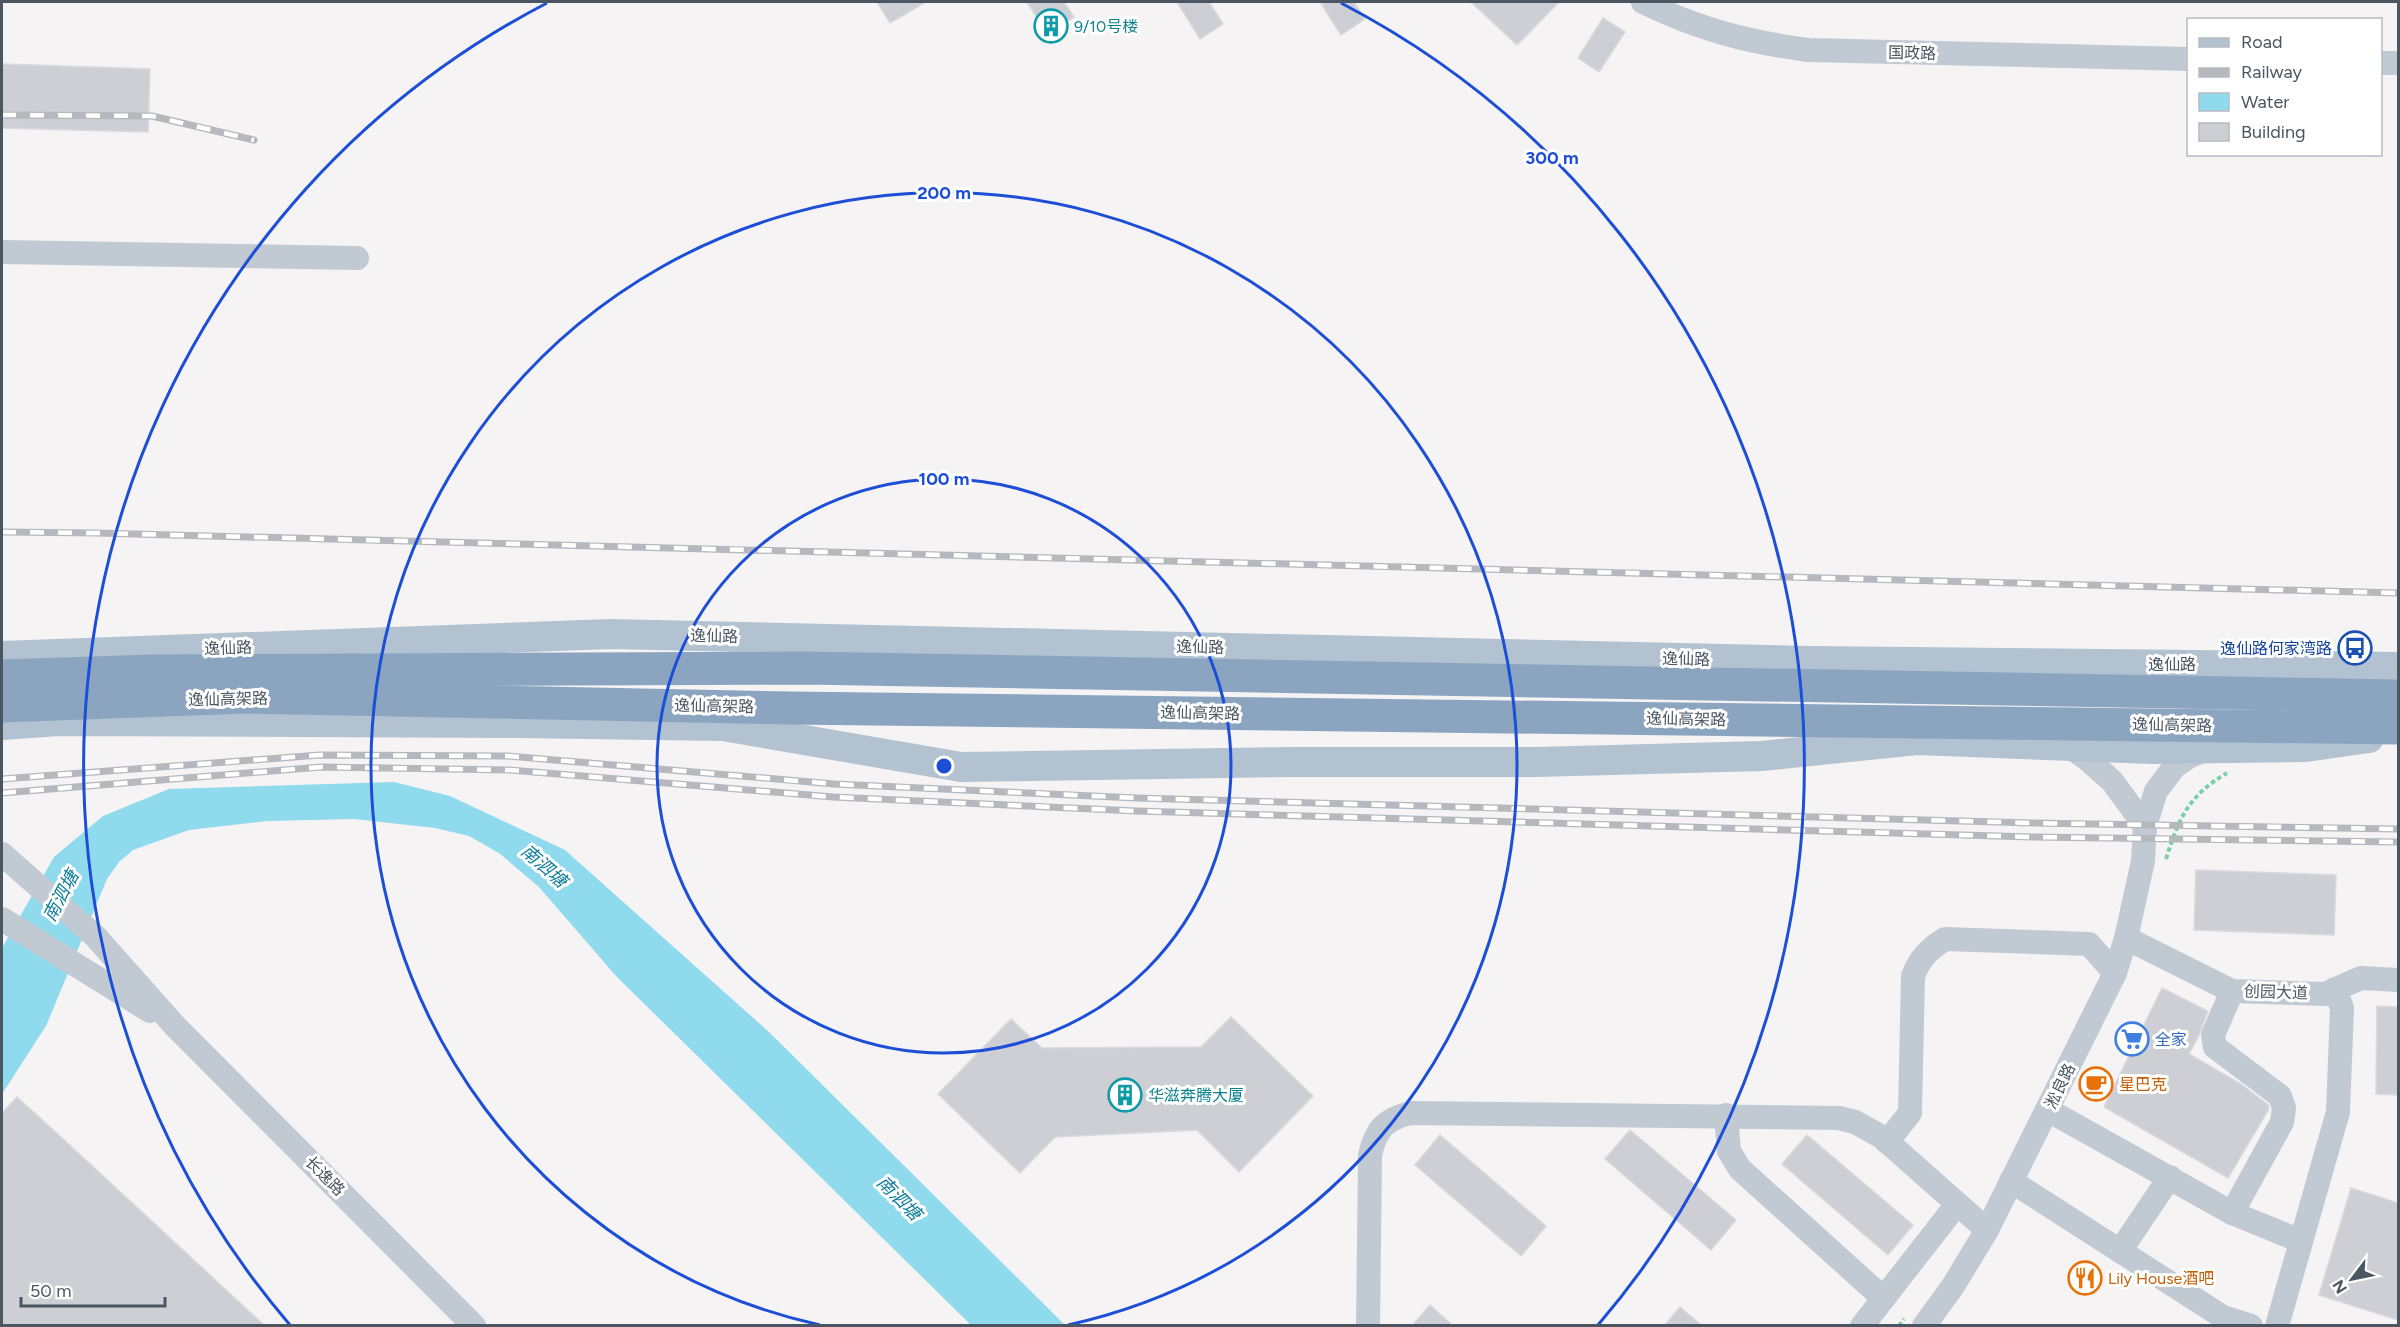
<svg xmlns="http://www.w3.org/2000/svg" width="2400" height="1327" viewBox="0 0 2400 1327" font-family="Figtree,'Noto Sans SC',sans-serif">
  <rect width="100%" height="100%" fill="#f5f3f3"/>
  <polygon fill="#90daee" points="394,782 450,796 565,850 769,1032 1065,1325 971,1325 616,976 539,887 499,853 469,836 435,828 354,819 267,821 189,830 133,850 119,862 107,879 46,1026 2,1094 2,948 54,857 103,816 169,789"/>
  <g fill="#cdcfd5" stroke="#d7d9de" stroke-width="1.5">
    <polygon points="877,2 926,2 890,23"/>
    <polygon points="1027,2 1064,2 1074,17 1047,34"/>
    <polygon points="1177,2 1209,2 1223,24 1200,39"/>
    <polygon points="1320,2 1354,2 1365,19 1341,35"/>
    <polygon points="1471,2 1559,2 1517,45"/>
    <polygon points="1603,18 1625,32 1599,72 1578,58"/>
    <polygon points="2,64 150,69 148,132 2,128"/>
    <polygon points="2196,870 2336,875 2334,935 2194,930"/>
    <polygon points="2162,988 2208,1011 2199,1035 2189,1054 2241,1084 2268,1105 2269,1109 2228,1178 2104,1107"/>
    <polygon points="2377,1006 2398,1007 2398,1095 2376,1094"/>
    <polygon points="1231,1017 1313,1096 1239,1172 1197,1130 1055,1137 1020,1173 938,1094 1011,1019 1042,1048 1201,1047"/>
    <polygon points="17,1097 61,1137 265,1326 2,1326 2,1113"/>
    <polygon points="1630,1130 1736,1220 1711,1250 1605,1159"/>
    <polygon points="1440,1135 1546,1226 1521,1256 1415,1165"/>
    <polygon points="1807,1135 1913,1225 1888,1255 1782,1164"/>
    <polygon points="2351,1188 2398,1203 2398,1320 2319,1295"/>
    <polygon points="1430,1305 1453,1326 1412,1326"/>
    <polygon points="1680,1307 1702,1326 1664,1326"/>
  </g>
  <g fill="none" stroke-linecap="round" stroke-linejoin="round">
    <g stroke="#7ad0a6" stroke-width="4" stroke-dasharray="4.5 3" stroke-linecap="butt">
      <path d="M2166,859C2179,818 2188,796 2227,773"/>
      <polyline points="1899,1326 1904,1319"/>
    </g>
    <g stroke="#c1cad2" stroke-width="24">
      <path d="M1643,2C1698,29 1747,42 1808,50L2188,59"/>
      <polyline points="2380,63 2398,63"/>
      <polyline points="2,252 357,258"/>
      <polyline points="2067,745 2086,758 2112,781 2145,826"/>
      <polyline points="2,854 95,936 175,1026 474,1326"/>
      <polyline points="2,919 150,1011"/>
      <polyline points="2126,938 2232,991 2325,994 2361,978 2398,980"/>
      <polyline points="2048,1110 2232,1213 2301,1241"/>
      <polyline points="1726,1115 1729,1151 1740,1169 1883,1298"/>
      <path d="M1887,1142L1910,1113L1913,976C1920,958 1929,949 1945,939L2089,944L2115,973"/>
      <polyline points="2011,1181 2223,1317 2251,1326"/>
      <polyline points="2232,1213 2282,1122 2284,1108 2280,1096 2215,1047 2213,1035 2232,991"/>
      <polyline points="2120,1251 2170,1177"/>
      <path d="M1368,1326L1370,1155C1376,1129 1384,1120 1410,1113L1839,1118L1855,1122L1882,1137L1987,1230"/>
      <polyline points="1862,1326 1957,1204"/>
      <polyline points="1924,1326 1953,1286 1987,1230 2115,973 2126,938 2143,861 2145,826 2156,791 2175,766 2190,756 2208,749"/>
      <polyline points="2277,1326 2338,1112 2342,1008 2335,989"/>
    </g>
    <g stroke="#b3c2d1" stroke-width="30">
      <polyline points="2,656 611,634 1810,661 2398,667"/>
      <polyline points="2,725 58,721 519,723 723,726 961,767 1293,762 1536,762 1762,756 1917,740 2153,749 2306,747 2369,738"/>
    </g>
    <g stroke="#8ba5c1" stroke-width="33">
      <polyline points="2,676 152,671 805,668 2398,696"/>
      <polyline points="2,706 246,697 791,708 2398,728"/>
    </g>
    <defs>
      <g id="rail">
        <polyline points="2,115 152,116 254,140"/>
        <polyline points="2,532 97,533 2398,593"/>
        <polyline points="2,779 320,755 508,756 834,784 1137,798 2033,823 2398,829"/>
        <polyline points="2,793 321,767 510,770 833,797 1136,811 2032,837 2398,842"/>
      </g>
    </defs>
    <use href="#rail" stroke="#b5b8bd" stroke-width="7"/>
    <use href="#rail" stroke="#fff" stroke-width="4.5" stroke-dasharray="14" stroke-linecap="butt"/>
  </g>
  <g fill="none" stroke="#1d4ed8" stroke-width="3">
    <circle cx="944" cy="766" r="287"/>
    <path d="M820 1325A573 573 0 1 1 1068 1325"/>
    <path d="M290 1325A860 860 0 0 1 547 3M1341 3A860 860 0 0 1 1598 1325"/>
  </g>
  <defs>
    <symbol id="building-ring" viewBox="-11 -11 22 22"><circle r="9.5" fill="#fff" stroke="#0f9aa8" stroke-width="1.5"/><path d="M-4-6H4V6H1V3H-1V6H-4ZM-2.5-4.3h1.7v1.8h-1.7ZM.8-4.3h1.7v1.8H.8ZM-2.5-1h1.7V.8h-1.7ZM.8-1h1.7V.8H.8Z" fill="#0f9aa8"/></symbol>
    <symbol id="bus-ring" viewBox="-11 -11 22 22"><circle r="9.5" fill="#fff" stroke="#1a4fb4" stroke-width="1.5"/><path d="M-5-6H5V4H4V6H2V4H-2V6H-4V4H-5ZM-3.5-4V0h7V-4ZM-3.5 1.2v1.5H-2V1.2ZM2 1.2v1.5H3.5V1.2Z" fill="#1a4fb4"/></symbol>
    <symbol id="supermarket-ring" viewBox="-11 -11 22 22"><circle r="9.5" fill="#fff" stroke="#3f7fe0" stroke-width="1.5"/><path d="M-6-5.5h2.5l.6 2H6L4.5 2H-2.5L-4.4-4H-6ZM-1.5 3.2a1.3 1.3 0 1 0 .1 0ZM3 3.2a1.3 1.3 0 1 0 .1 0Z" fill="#3f7fe0"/></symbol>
    <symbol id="cafe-ring" viewBox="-11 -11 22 22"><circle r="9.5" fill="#fff" stroke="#e8710a" stroke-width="1.5"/><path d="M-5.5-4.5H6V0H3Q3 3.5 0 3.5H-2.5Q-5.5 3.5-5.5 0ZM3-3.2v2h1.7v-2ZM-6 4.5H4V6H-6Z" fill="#e8710a"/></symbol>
    <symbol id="restaurant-ring" viewBox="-11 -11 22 22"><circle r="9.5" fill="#fff" stroke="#e8710a" stroke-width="1.5"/><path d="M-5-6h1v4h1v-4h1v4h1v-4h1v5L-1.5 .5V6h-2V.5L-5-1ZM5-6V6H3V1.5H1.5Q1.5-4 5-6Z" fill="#e8710a"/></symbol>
  </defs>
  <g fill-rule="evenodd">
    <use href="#building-ring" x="1032" y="7" width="38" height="38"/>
    <use href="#bus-ring" x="2336" y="629" width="38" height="38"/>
    <use href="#supermarket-ring" x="2113" y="1020" width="38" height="38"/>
    <use href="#cafe-ring" x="2077" y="1065" width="38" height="38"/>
    <use href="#building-ring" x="1106" y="1076" width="38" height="38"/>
    <use href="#restaurant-ring" x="2066" y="1259" width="38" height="38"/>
  </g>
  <g text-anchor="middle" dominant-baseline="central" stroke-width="6" stroke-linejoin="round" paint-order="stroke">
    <g font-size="16" fill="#0d838f" stroke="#fff" text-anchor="start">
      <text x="1074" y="26">9/10号楼</text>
      <text x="1148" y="1095">华滋奔腾大厦</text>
    </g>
    <g font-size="16" fill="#4a5661" stroke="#fff">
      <text transform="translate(1912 53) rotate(1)">国政路</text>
      <text transform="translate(714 636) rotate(1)">逸仙路</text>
      <text transform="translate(1200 647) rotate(1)">逸仙路</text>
      <text transform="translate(228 648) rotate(-2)">逸仙路</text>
      <text transform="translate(1686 659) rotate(1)">逸仙路</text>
      <text x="2172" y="664">逸仙路</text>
      <text transform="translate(228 699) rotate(-1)">逸仙高架路</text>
      <text transform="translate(714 706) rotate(1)">逸仙高架路</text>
      <text transform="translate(1200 713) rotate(1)">逸仙高架路</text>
      <text transform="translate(1686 719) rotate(1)">逸仙高架路</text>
      <text transform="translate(2172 725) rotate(1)">逸仙高架路</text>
      <text transform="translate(2276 992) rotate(2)">创园大道</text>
      <text transform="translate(2060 1086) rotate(-64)">淞良路</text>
      <text transform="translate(325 1176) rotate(45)">长逸路</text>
    </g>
    <g font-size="16" fill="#164399" stroke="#fff" text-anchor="end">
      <text x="2332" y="648">逸仙路何家湾路</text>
    </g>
    <g font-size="16" fill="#366cbe" stroke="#fff" text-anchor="start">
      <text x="2155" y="1039">全家</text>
    </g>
    <g font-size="16" fill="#c56008" stroke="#fff" text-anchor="start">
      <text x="2119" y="1084">星巴克</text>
      <text x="2108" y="1278">Lily House酒吧</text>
    </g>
    <g font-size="18" font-style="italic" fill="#0c7c9b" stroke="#fff">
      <text transform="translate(544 866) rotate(41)">南泗塘</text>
      <text transform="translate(61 896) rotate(-62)">南泗塘</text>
      <text transform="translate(899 1198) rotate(45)">南泗塘</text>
    </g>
  </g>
  <circle cx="944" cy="766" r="9" fill="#1d4ed8" stroke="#fff" stroke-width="3"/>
  <g font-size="18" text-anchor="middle" font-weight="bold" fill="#1d4ed8" stroke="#fff" stroke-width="6" stroke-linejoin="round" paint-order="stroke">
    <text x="1552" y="164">300 m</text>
    <text x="944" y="199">200 m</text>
    <text x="944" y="485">100 m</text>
  </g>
  <rect width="2400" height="1327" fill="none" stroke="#4a5661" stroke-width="6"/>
  <rect x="2187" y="18" width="195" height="138" fill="#ffffff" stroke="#b7bbc0" stroke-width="1.5"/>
  <rect x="2199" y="38" width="30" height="9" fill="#b3c2d1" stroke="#b7bbc0" stroke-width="1.5"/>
  <text x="2241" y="48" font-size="18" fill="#4a5661">Road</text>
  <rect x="2199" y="68" width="30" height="9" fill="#b5b8bd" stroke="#b7bbc0" stroke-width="1.5"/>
  <text x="2241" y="78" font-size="18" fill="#4a5661">Railway</text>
  <rect x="2199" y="93" width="30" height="18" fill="#90daee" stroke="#b7bbc0" stroke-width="1.5"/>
  <text x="2241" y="108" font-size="18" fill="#4a5661">Water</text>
  <rect x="2199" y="123" width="30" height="18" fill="#cdcfd5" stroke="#b7bbc0" stroke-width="1.5"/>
  <text x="2241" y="138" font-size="18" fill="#4a5661">Building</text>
  <g transform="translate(2352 1279) rotate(238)" stroke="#ffffff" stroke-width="4.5" paint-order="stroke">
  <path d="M0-4.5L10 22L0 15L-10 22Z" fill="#4a5661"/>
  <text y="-9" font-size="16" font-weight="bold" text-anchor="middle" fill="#4a5661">N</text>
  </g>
  <path d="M21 1297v9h144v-9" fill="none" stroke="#4a5661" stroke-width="3"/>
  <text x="30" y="1297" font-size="18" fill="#4a5661" stroke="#ffffff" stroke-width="4.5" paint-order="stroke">50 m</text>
</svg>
